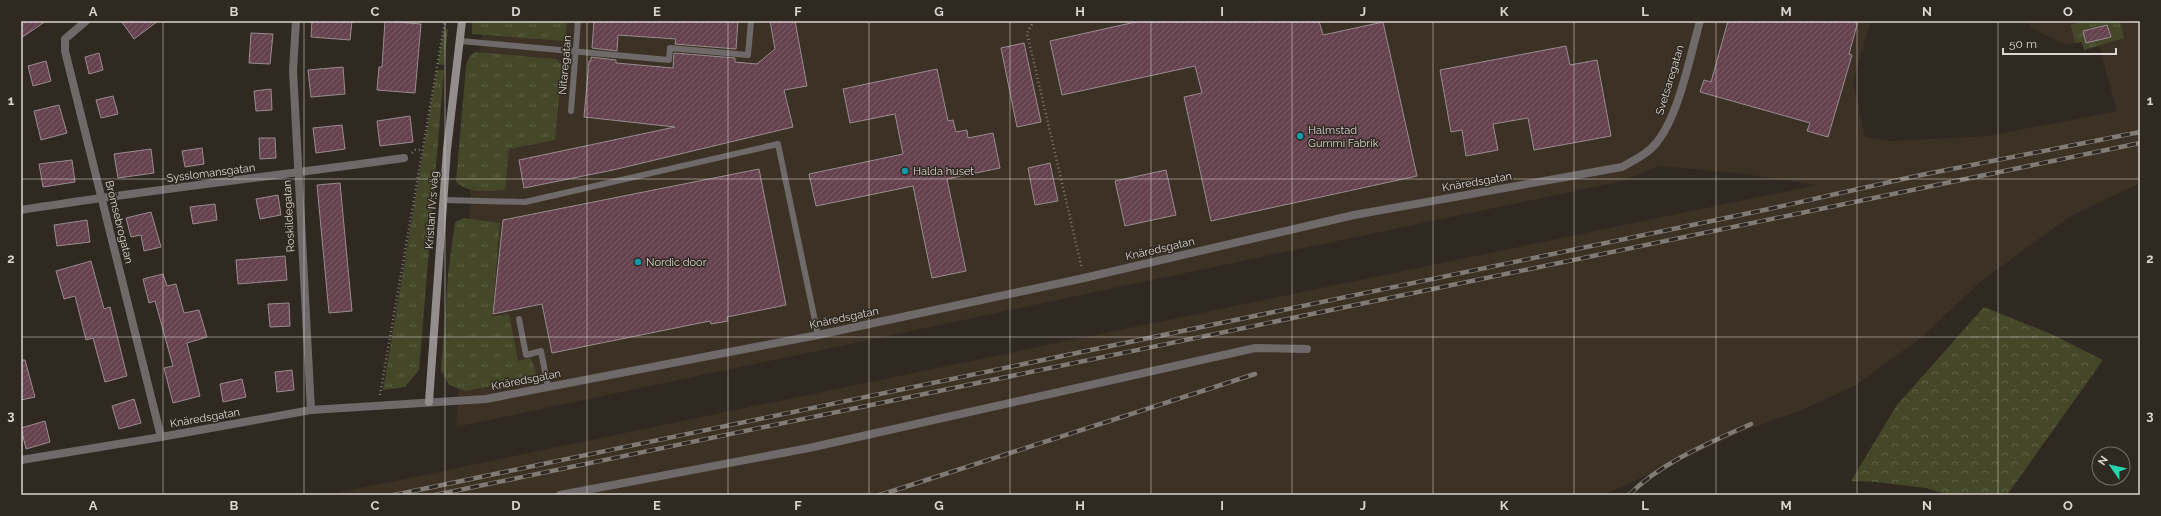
<svg xmlns="http://www.w3.org/2000/svg" width="2161" height="516" viewBox="0 0 2161 516" font-family="Raleway,sans-serif">
  <defs>
    <pattern id="grass-tufts" width="24" height="20" patternUnits="userSpaceOnUse"><rect width="24" height="20" fill="#444828"/><path d="M3 7l-1-3M5 7V3M7 7l1-3M15 17l-1-3M17 17v-4M19 17l1-3" fill="none" stroke="#5e6246"/></pattern>
    <pattern id="forest-crowns" width="20" height="18" patternUnits="userSpaceOnUse"><rect width="20" height="18" fill="#444828"/><path d="M2 6a3 3 0 1 1 6 0M12 15a3 3 0 1 1 6 0" fill="none" stroke="#5e6246"/></pattern>
    <pattern id="building-hatch" width="6" height="6" patternUnits="userSpaceOnUse"><rect width="6" height="6" fill="#65424e"/><path d="M-1 1l2-2M0 6l6-6M5 7l2-2" fill="none" stroke="#7a5c66"/></pattern>
  </defs>
  <rect width="100%" height="100%" fill="#302922"/>
  <polygon fill="#3c3125" points="483,21 1871,21 1853,81 1865,137 1891,141 1988,136 2117,111 2099,46 2084,50 2082,42 2066,45 2031,28 2029,21 2140,21 2140,183 2069,217 1980,282 1922,337 1856,385 1802,410 1751,428 1603,495 327,495 1816,185 1745,174 1660,166 1622,181 456,427 478,72"/>
  <g fill="url(#grass-tufts)">
    <polygon points="472,21 567,21 565,41 472,34"/>
    <polygon points="2086,21 2120,21 2124,38 2084,50 2082,42 2075,43 2071,25"/>
    <polygon points="448,28 444,65 438,64 443,34"/>
    <path d="M475,52L556,59L562,65L555,140L509,149L505,190C487,191 470,194 456,182L466,66L469,57Z"/>
    <polygon points="437,70 444,70 419,370 405,387 383,390"/>
    <polygon points="464,218 500,223 492,317 509,314 518,361 531,358 537,377 465,391 449,385 441,370 448,275 455,222"/>
  </g>
  <polygon fill="url(#forest-crowns)" points="1984,307 2051,334 2103,360 2007,495 1948,495 1926,488 1877,482 1851,481 1897,405"/>
  <g fill="url(#building-hatch)" stroke="#988c8f">
    <polygon points="21,21 46,21 21,38"/>
    <polygon points="121,21 158,21 134,39"/>
    <polygon points="312,21 352,21 350,40 311,37"/>
    <polygon points="385,21 421,24 415,93 377,90 379,67 382,67"/>
    <polygon points="594,21 738,21 736,49 675,44 676,39 618,35 617,51 592,48"/>
    <polygon points="770,21 795,21 807,86 784,90 793,127 613,170 524,188 519,160 675,127 584,117 589,61 591,61 591,57 616,60 616,63 673,68 674,53 735,58 735,62 757,64 775,49"/>
    <polygon points="1140,21 1319,21 1323,35 1383,22 1417,176 1211,221 1184,97 1202,93 1195,66 1062,95 1050,41"/>
    <polygon points="1728,21 1858,21 1849,54 1852,55 1828,137 1807,131 1810,123 1700,92 1704,80 1711,82"/>
    <polygon points="2107,25 2111,37 2086,43 2083,31"/>
    <polygon points="251,33 273,34 270,64 249,63"/>
    <polygon points="1024,43 1041,122 1017,127 1001,48"/>
    <polygon points="1566,46 1570,65 1597,60 1611,136 1534,150 1528,118 1493,124 1498,150 1466,156 1462,130 1451,132 1440,70"/>
    <polygon points="99,53 103,70 89,74 85,57"/>
    <polygon points="46,61 51,81 33,86 28,66"/>
    <polygon points="343,67 345,94 311,97 308,70"/>
    <polygon points="937,69 948,121 953,120 956,132 967,130 968,138 993,133 1000,168 947,179 966,271 932,278 913,186 816,206 809,174 903,154 895,114 850,123 843,89"/>
    <polygon points="271,89 272,110 256,111 254,91"/>
    <polygon points="113,96 118,114 101,118 96,100"/>
    <polygon points="59,105 67,133 41,140 34,111"/>
    <polygon points="410,116 413,142 380,146 377,121"/>
    <polygon points="342,125 345,149 316,153 313,128"/>
    <polygon points="259,138 275,138 276,158 260,159"/>
    <polygon points="202,148 204,164 185,167 182,151"/>
    <polygon points="151,149 154,173 118,178 114,154"/>
    <polygon points="72,160 75,182 43,187 39,164"/>
    <polygon points="1050,163 1058,201 1035,205 1028,168"/>
    <polygon points="759,169 786,305 727,317 728,321 711,324 710,321 552,353 542,304 493,314 503,220"/>
    <polygon points="1166,170 1176,215 1125,226 1115,181"/>
    <polygon points="340,183 352,311 329,313 317,185"/>
    <polygon points="278,195 281,215 260,219 256,199"/>
    <polygon points="215,204 217,220 193,224 190,207"/>
    <polygon points="151,212 161,247 144,251 141,235 131,237 126,218"/>
    <polygon points="87,220 90,242 57,246 54,225"/>
    <polygon points="285,256 287,280 238,284 236,260"/>
    <polygon points="91,261 104,309 110,307 127,376 105,382 93,338 86,340 75,296 64,299 56,271"/>
    <polygon points="163,274 167,286 176,284 184,313 199,310 207,337 187,343 200,396 173,403 164,368 173,366 155,301 149,303 143,279"/>
    <polygon points="289,303 290,326 270,327 268,304"/>
    <polygon points="21,360 25,360 35,397 21,400"/>
    <polygon points="292,370 294,390 277,392 275,372"/>
    <polygon points="242,379 246,397 223,402 220,384"/>
    <polygon points="134,399 141,423 119,429 112,406"/>
    <polygon points="45,421 50,442 26,449 21,428"/>
  </g>
  <g fill="none" stroke-linecap="round" stroke-linejoin="round">
    <g stroke="#7f7973" stroke-width="2.5" stroke-dasharray="1 3" stroke-linecap="butt">
      <polyline points="1034,21 1027,33 1082,269"/>
      <polyline points="412,153 415,150 422,150"/>
      <polyline points="380,395 445,21"/>
    </g>
    <g stroke="#6f696a" stroke-width="6">
      <polyline points="461,41 669,60 670,48 748,55 751,21"/>
      <polyline points="571,111 578,21"/>
      <polyline points="443,200 525,202 778,144 818,335"/>
      <polyline points="519,319 526,355 541,351 548,387"/>
    </g>
    <g stroke="#6f696a" stroke-width="8">
      <polyline points="86,21 65,39 65,51 161,437"/>
      <polyline points="296,21 293,70 311,410"/>
      <path d="M21,210C148,190 276,176 404,158"/>
      <path d="M21,460L161,437L311,410L486,399L818,335L1084,278L1354,215L1622,167C1634,160 1648,154 1657,142C1679,115 1690,56 1700,21"/>
      <polyline points="560,495 809,448 1255,348 1307,349"/>
    </g>
    <polyline stroke="#958c8e" stroke-width="8" points="429,402 447,149 462,21"/>
    <defs>
      <g id="rail">
        <polyline points="394,495 1769,209 1921,175 2140,132"/>
        <polyline points="435,495 2140,143"/>
        <polyline points="880,495 1255,374"/>
        <path d="M1629,495C1660,463 1711,442 1751,424"/>
      </g>
    </defs>
    <use href="#rail" stroke="#817b75" stroke-width="4.5"/>
    <use href="#rail" stroke="#302922" stroke-width="3" stroke-dasharray="9" stroke-linecap="butt"/>
  </g>
  <path fill="none" stroke="#dad5d1" stroke-width="1" stroke-opacity="0.55" d="M163,21V495M304,21V495M445,21V495M587,21V495M728,21V495M869,21V495M1010,21V495M1151,21V495M1292,21V495M1433,21V495M1574,21V495M1716,21V495M1857,21V495M1998,21V495M21,179H2140M21,337H2140"/>
  <g fill="#0f9aa8" stroke="#302922" stroke-width="1.5">
    <circle cx="1300" cy="136" r="4"/>
    <circle cx="905" cy="171" r="4"/>
    <circle cx="638" cy="262" r="4"/>
  </g>
  <g text-anchor="middle" dominant-baseline="central" stroke-width="3" stroke-linejoin="round" paint-order="stroke">
    <g font-size="11" fill="#dad5d1" stroke="#302922">
      <text transform="translate(565 65) rotate(-85)">Nitaregatan</text>
      <text transform="translate(1670 80) rotate(-73)">Svetsaregatan</text>
      <text transform="translate(211 173) rotate(-7)">Sysslomansgatan</text>
      <text transform="translate(1477 182) rotate(-10)">Knäredsgatan</text>
      <text transform="translate(432 210) rotate(-86)">Kristian IV:s väg</text>
      <text transform="translate(289 216) rotate(-93)">Roskildegatan</text>
      <text transform="translate(119 222) rotate(76)">Brömsebrogatan</text>
      <text transform="translate(1160 249) rotate(-13)">Knäredsgatan</text>
      <text transform="translate(844 318) rotate(-12)">Knäredsgatan</text>
      <text transform="translate(526 380) rotate(-11)">Knäredsgatan</text>
      <text transform="translate(205 418) rotate(-10)">Knäredsgatan</text>
    </g>
    <g font-size="11" fill="#dad5d1" stroke="#302922" text-anchor="start">
      <text x="1308" y="130">Halmstad<tspan x="1308" dy="13">Gummi Fabrik</tspan></text>
      <text x="913" y="171">Halda huset</text>
      <text x="646" y="262">Nordic door</text>
    </g>
  </g>
  <rect width="2161" height="516" fill="none" stroke="#302922" stroke-width="44"/>
  <g transform="translate(2111 466) rotate(304)"><circle r="19" fill="#302922" stroke="#746e68"/>
  <path d="M0-3L7 15L0 10L-7 15Z" fill="#24d5ae"/>
  <text y="-6" font-size="11" font-weight="bold" text-anchor="middle" fill="#dad5d1">N</text>
  </g>
  <path d="M2003 48v6h113v-6" fill="none" stroke="#dad5d1" stroke-width="2"/>
  <text x="2009" y="48" font-size="12" fill="#dad5d1" stroke="#302922" stroke-width="3" paint-order="stroke">50 m</text>
  <rect x="22" y="22" width="2117" height="472" fill="none" stroke="#dad5d1" stroke-width="1.5"/>
  <g font-size="13" text-anchor="middle" font-weight="bold" fill="#dad5d1">
    <text x="93" y="16">A</text>
    <text x="234" y="16">B</text>
    <text x="375" y="16">C</text>
    <text x="516" y="16">D</text>
    <text x="657" y="16">E</text>
    <text x="798" y="16">F</text>
    <text x="939" y="16">G</text>
    <text x="1080" y="16">H</text>
    <text x="1222" y="16">I</text>
    <text x="1363" y="16">J</text>
    <text x="1504" y="16">K</text>
    <text x="1645" y="16">L</text>
    <text x="1786" y="16">M</text>
    <text x="1927" y="16">N</text>
    <text x="2068" y="16">O</text>
    <text x="11" y="105">1</text>
    <text x="2150" y="105">1</text>
    <text x="11" y="263">2</text>
    <text x="2150" y="263">2</text>
    <text x="11" y="420">3</text>
    <text x="2150" y="420">3</text>
    <text x="93" y="510">A</text>
    <text x="234" y="510">B</text>
    <text x="375" y="510">C</text>
    <text x="516" y="510">D</text>
    <text x="657" y="510">E</text>
    <text x="798" y="510">F</text>
    <text x="939" y="510">G</text>
    <text x="1080" y="510">H</text>
    <text x="1222" y="510">I</text>
    <text x="1363" y="510">J</text>
    <text x="1504" y="510">K</text>
    <text x="1645" y="510">L</text>
    <text x="1786" y="510">M</text>
    <text x="1927" y="510">N</text>
    <text x="2068" y="510">O</text>
  </g>
</svg>
